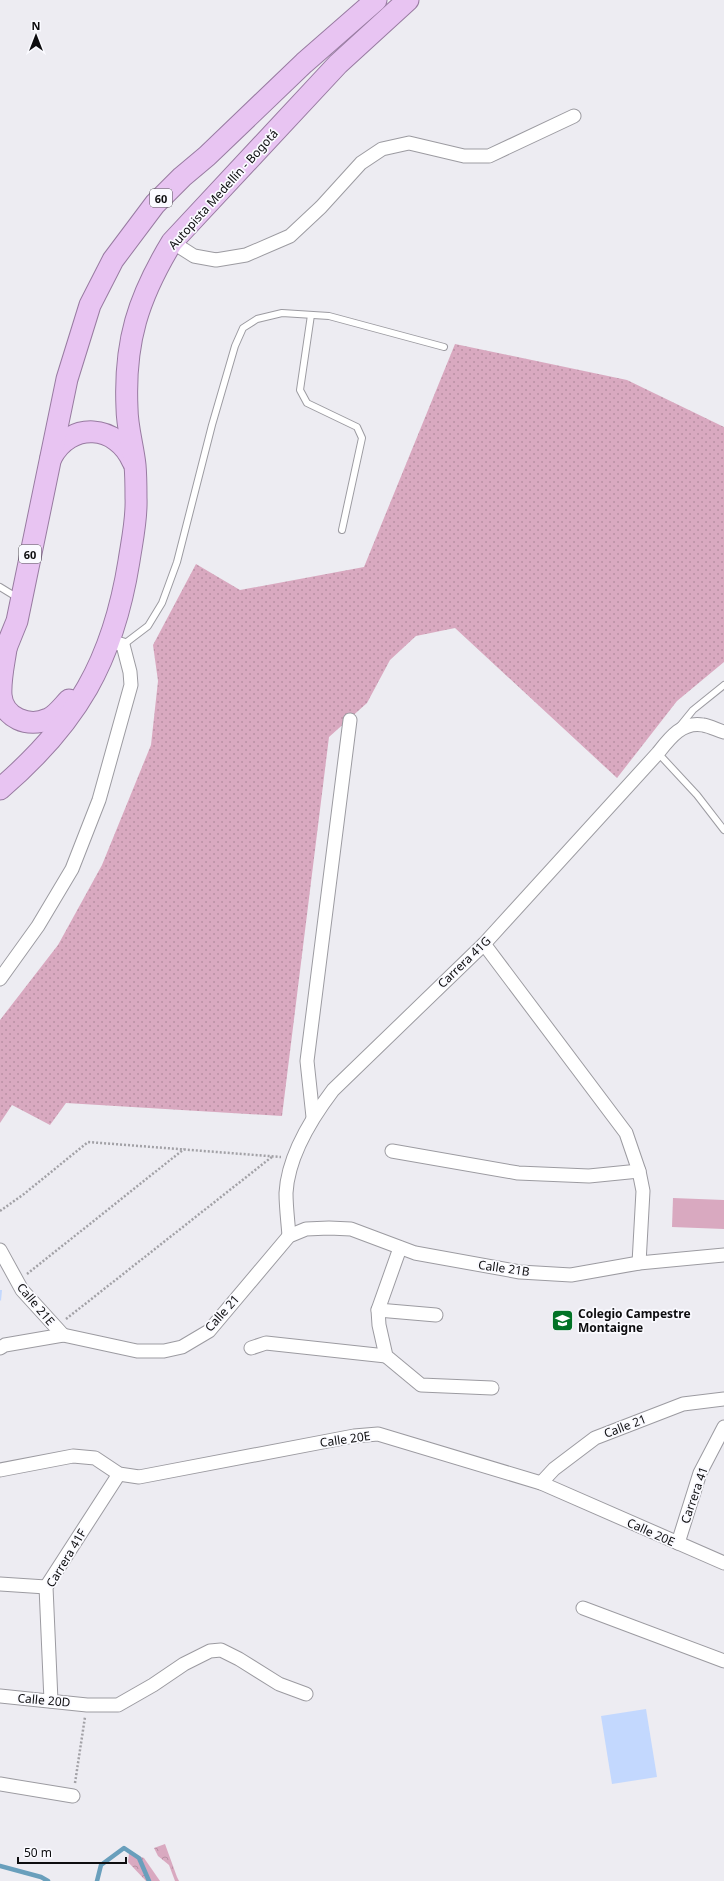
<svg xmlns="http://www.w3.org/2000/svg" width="724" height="1881" viewBox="0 0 724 1881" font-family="'Noto Sans',sans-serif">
  <defs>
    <pattern id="grass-dots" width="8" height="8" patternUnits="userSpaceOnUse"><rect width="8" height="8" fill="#d9a9c0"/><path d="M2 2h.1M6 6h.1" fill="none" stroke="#b990a4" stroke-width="1.8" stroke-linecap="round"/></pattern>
    <pattern id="forest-crowns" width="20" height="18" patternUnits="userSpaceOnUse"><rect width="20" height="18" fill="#d9a9c0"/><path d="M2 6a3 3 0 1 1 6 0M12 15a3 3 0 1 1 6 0" fill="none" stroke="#b990a4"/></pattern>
  </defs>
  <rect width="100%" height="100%" fill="#edecf2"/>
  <polygon fill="url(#grass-dots)" points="455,344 627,380 724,427 724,662 677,701 617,778 455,628 416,636 390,660 367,703 329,737 282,1116 66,1103 50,1125 12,1105 0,1123 0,1020 58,945 102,865 151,745 158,681 153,645 196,564 240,590 364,567"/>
  <g fill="url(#forest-crowns)">
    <polygon points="165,1844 177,1877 179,1881 175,1881 169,1865 158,1856 154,1848"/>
    <polygon points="129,1853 144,1858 160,1881 146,1881 128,1862"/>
  </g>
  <polygon fill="#d9a9c0" points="673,1198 724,1200 724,1229 672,1227"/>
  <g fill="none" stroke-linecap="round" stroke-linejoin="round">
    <g stroke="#699fbc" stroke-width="4.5">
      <polyline points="0,1866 41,1877 48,1881"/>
      <polyline points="97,1881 101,1865 124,1848 139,1858 149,1881"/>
    </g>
  </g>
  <g fill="#c3d8fe">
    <polygon points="0,1290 2,1290 1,1301 0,1300"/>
    <polygon points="646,1709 657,1777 612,1784 601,1716"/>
  </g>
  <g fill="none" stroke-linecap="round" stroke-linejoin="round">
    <defs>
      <g id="service">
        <polyline points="311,315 300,390 307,403 357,427 362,438 342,530"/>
        <polyline points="0,587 18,598"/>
        <polyline points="123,645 148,626 162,603 177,562 212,425 235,346 243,328 257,319 282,313 329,316 444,347"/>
        <polyline points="680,726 693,710 724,685"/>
        <polyline points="658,753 697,795 724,830"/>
      </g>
      <g id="minor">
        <polyline points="172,242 194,256 216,260 246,255 290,236 321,207 361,163 382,149 409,143 464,156 489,156 574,116"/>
        <polyline points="484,944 626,1133 639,1171 643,1191 639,1263"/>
        <polyline points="0,979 38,926 72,869 99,800 131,685 130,672 123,645 110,641"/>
        <polyline points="313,1117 307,1061 350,720"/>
        <polyline points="392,1151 518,1173 589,1176 639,1171"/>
        <path d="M289,1236C288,1222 286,1207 286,1193C288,1156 311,1119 333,1090L484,944L658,753C669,739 682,721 703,725C710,726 717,730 724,732"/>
        <polyline points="400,1248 378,1310 379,1325 386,1356 421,1385 492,1388"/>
        <polyline points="0,1250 22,1290 63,1335"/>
        <polyline points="378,1310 436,1315"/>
        <polyline points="0,1348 5,1345 63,1335 137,1351 164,1351 182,1347 209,1331 289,1236 306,1229 329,1228 351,1229 415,1253 520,1272 571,1275 639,1263 724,1255"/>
        <polyline points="251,1348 266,1343 386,1356"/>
        <polyline points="0,1470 73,1456 95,1458 119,1474 139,1477 354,1436 378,1434 541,1483 724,1563"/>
        <polyline points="541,1483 554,1469 595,1438 683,1404 724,1399"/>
        <polyline points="678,1543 700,1473 724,1427"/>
        <polyline points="0,1584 46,1587"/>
        <polyline points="583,1608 724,1661"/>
        <polyline points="0,1696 87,1705 118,1705 153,1685 184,1664 210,1651 221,1650 239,1659 279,1684 306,1694"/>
        <polyline points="51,1701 46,1587 119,1474"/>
        <polyline points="0,1784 73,1796"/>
      </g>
      <g id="trunk">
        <path d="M51,458C70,421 117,424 133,462"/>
        <path d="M6,649C4,663 0,680 1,695C3,718 29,728 48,719C56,716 63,706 69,700"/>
        <polyline points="0,663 17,621 67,379 90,305 113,260 155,204 182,177 207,156 304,63 376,0"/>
        <path d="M0,789C77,723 113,661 129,561C132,541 137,519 136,498C136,487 136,476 135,465C133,446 127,427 127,408C124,342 138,298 172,242L338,64L408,0"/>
      </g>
    </defs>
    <use href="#service" stroke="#9c9ba1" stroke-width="8"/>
    <use href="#minor" stroke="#9c9ba1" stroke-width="15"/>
    <use href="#trunk" stroke="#987ba1" stroke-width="23"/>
    <g stroke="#a2a1a6" stroke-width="2.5" stroke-dasharray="2 2" stroke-linecap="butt">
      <polyline points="0,1211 24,1194 88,1142 281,1157"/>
      <polyline points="27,1274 184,1149"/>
      <polyline points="66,1319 273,1156"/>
      <polyline points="75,1783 85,1717"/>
    </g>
    <use href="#service" stroke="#fff" stroke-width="6"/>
    <use href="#minor" stroke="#fff" stroke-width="13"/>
    <use href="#trunk" stroke="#e8c4f2" stroke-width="21"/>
  </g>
  <defs>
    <symbol id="school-square" viewBox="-11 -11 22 22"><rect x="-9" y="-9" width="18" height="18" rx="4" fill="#027326" stroke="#fafaff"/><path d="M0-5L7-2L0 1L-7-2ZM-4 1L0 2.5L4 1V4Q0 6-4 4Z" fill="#fff"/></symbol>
  </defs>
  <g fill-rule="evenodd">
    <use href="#school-square" x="550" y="1308" width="25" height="25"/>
  </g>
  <g text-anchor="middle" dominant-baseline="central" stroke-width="3.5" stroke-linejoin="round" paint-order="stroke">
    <g fill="#fafaff" stroke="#545457" stroke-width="1">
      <rect x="150" y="189" width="22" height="18" rx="3"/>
      <rect x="19" y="545" width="22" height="18" rx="3"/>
    </g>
    <g font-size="11" font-weight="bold" fill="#0d0d0f">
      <text x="161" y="198">60</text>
      <text x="30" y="554">60</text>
    </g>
    <g font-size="12" fill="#0d0d0f" stroke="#fafaff">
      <text transform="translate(223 189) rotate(-48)">Autopista Medellín - Bogotá</text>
      <text transform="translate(464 962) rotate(-44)">Carrera 41G</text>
      <text transform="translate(504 1268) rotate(8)">Calle 21B</text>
      <text transform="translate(36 1304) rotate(50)">Calle 21E</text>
      <text transform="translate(222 1313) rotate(-48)">Calle 21</text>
      <text transform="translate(625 1426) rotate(-21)">Calle 21</text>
      <text transform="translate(345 1439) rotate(-8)">Calle 20E</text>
      <text transform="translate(694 1495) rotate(-71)">Carrera 41</text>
      <text transform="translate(651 1532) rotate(24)">Calle 20E</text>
      <text transform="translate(66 1558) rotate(-59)">Carrera 41F</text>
      <text transform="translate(44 1700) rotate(5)">Calle 20D</text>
    </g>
    <g font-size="12" font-weight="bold" fill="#0d0d0f" stroke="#fafaff" text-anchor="start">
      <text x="578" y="1313">Colegio Campestre<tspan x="578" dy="14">Montaigne</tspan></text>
    </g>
  </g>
  <g transform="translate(36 36)" stroke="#fafaff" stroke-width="3" paint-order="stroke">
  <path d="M0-3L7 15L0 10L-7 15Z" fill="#0d0d0f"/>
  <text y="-6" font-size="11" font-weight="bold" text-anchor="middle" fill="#0d0d0f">N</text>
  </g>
  <path d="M18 1857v6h108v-6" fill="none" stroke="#0d0d0f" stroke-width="2"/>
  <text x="24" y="1857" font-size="12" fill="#0d0d0f" stroke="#fafaff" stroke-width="3" paint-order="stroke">50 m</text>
</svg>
